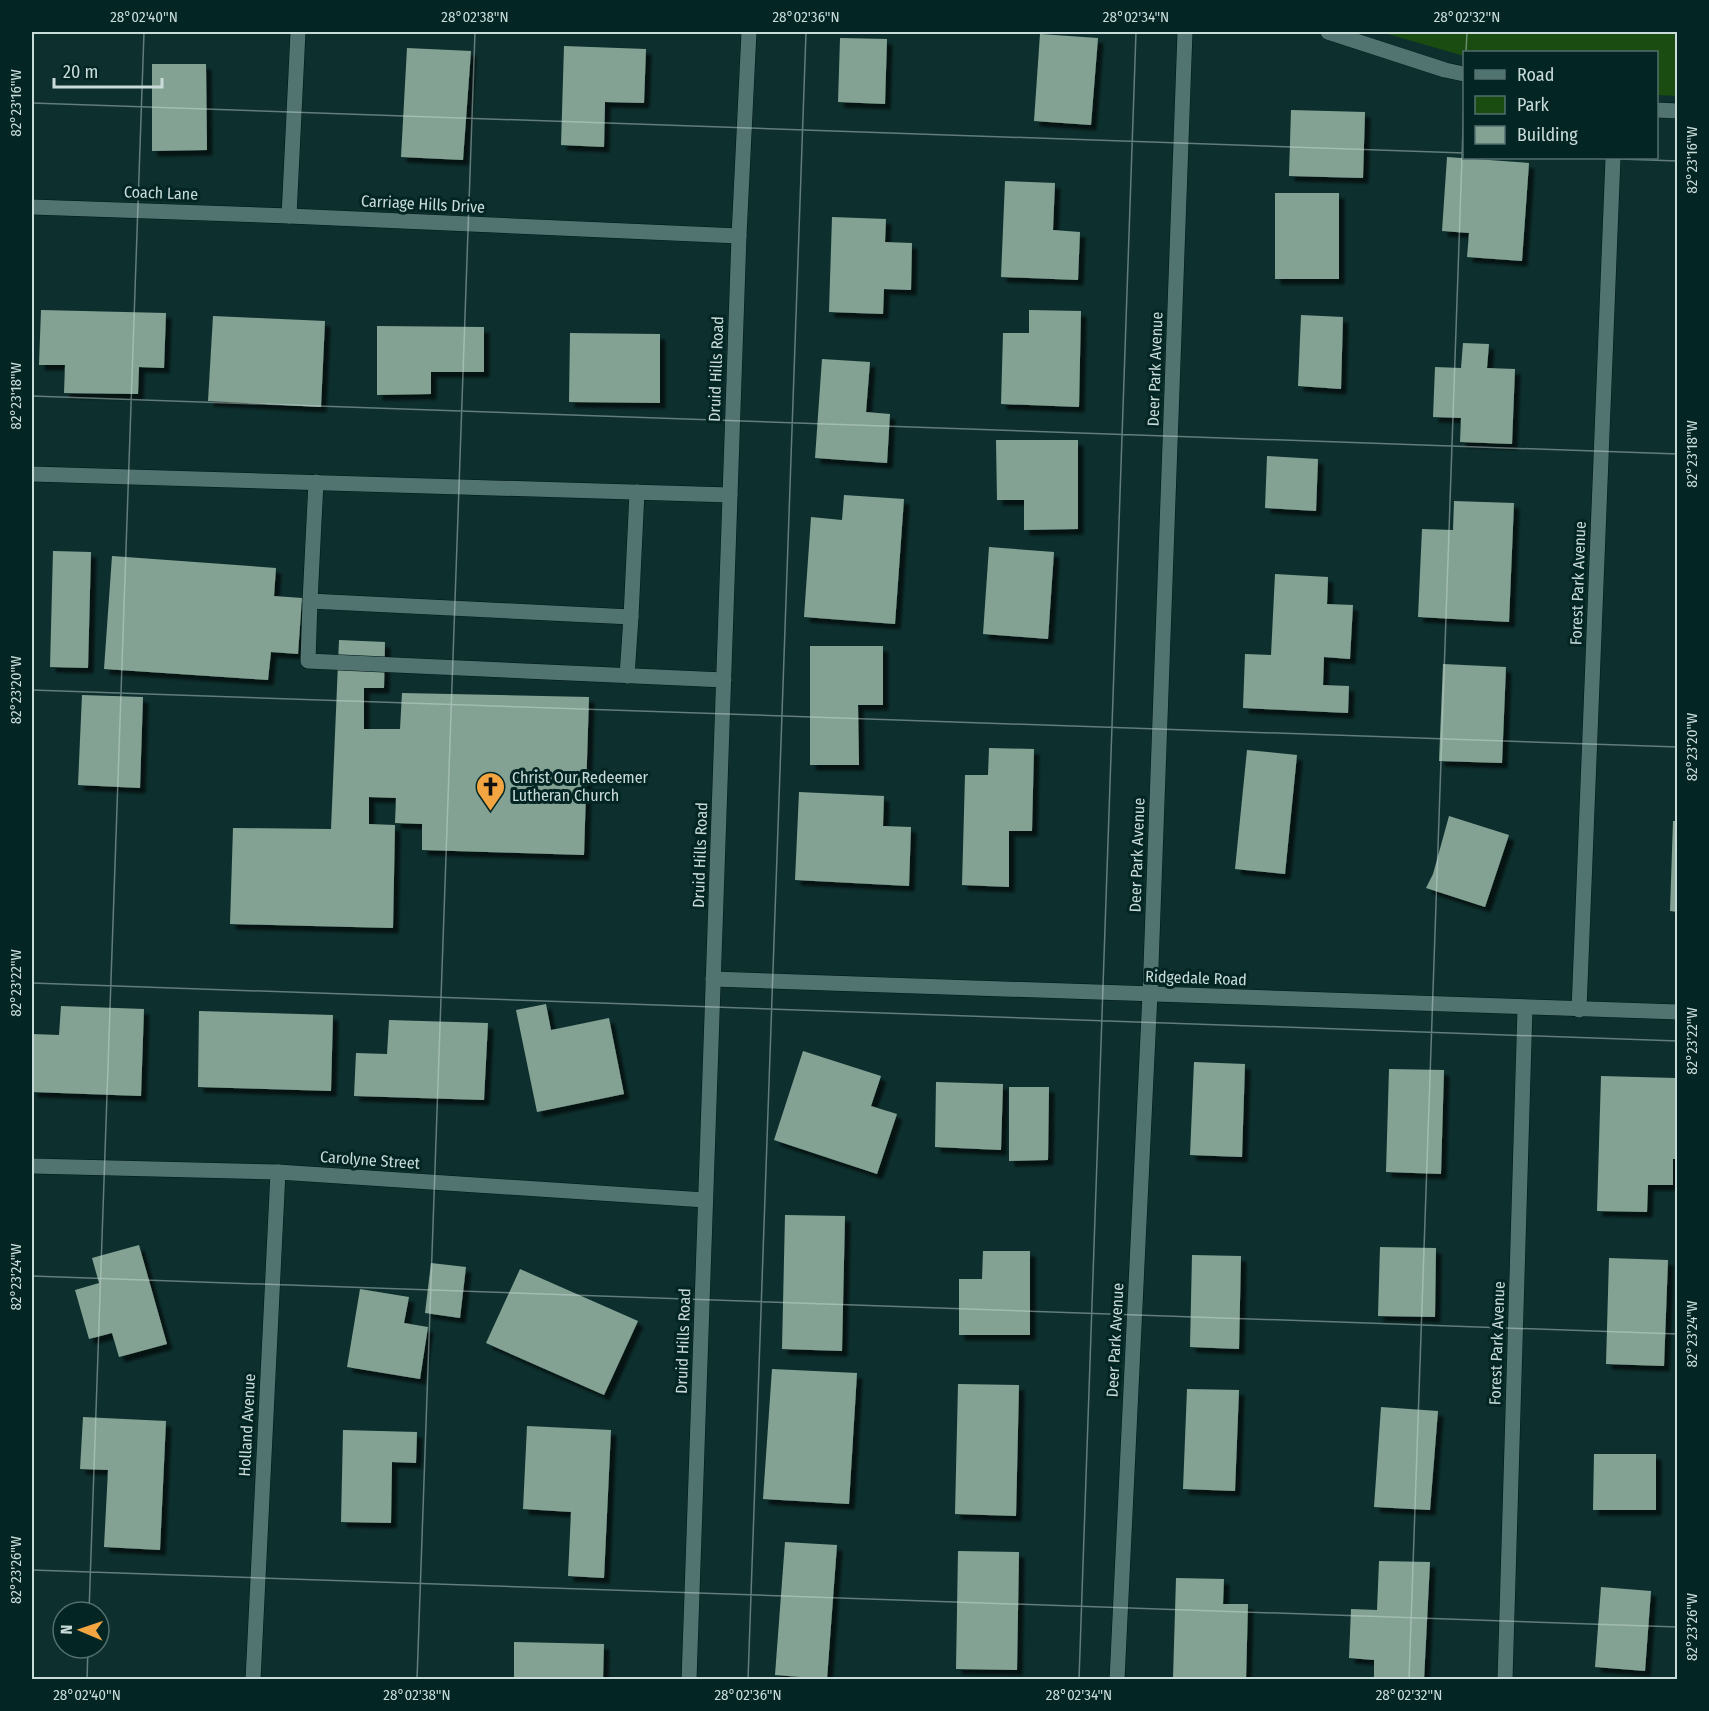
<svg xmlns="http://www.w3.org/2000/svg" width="1709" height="1711" viewBox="0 0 1709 1711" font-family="'Fira Sans Condensed',sans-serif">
  <defs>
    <filter id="shadow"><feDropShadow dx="5.5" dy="5.5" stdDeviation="1.5" flood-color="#0009"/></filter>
  </defs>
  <rect width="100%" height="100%" fill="#0d302e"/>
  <polygon fill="#1a4c12" points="1381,32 1677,32 1677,96 1657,95 1656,52 1464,52 1464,56"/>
  <g fill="#84a294" filter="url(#shadow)">
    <polygon points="1040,34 1098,38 1091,125 1034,121"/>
    <polygon points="840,38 887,39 885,104 838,102"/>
    <polygon points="564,46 646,49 644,103 605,102 604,147 561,145"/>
    <polygon points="407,48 471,51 463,160 401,157"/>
    <polygon points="152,64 206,64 207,150 152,151"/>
    <polygon points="1291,110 1365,112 1363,178 1289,176"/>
    <polygon points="1447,157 1529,163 1522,261 1467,257 1469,233 1442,231"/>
    <polygon points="1005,181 1055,183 1053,230 1080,232 1078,280 1001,277"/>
    <rect x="1275" y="193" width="64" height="86"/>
    <polygon points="832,217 886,219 885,242 912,243 911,290 884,289 883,314 829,312"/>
    <polygon points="41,310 166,313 164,368 139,367 138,394 64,393 65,365 39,365"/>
    <polygon points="1029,310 1081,311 1079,407 1001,404 1003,333 1029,333"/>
    <polygon points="1301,315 1343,317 1341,389 1298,386"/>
    <polygon points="213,316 325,321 321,407 208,401"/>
    <polygon points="377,326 484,327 484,372 431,372 431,394 377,395"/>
    <polygon points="570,333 660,334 660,403 569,402"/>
    <polygon points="1463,343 1489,344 1487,368 1515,369 1512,444 1460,442 1461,418 1433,417 1435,367 1461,368"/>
    <polygon points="822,359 870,362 866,412 890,414 887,463 815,458"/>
    <polygon points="996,440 1078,440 1078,529 1024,530 1024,500 997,500"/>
    <polygon points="1267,456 1318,459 1316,511 1265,508"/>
    <polygon points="844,495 904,499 895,624 804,617 811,517 842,520"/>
    <polygon points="1454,501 1514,503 1509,622 1418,617 1422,529 1453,530"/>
    <polygon points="989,547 1054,552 1048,639 983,634"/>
    <polygon points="53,551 91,552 88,668 50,667"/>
    <polygon points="112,556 276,568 274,596 302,598 298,654 271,652 268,680 104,669"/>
    <polygon points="1275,574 1328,577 1327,604 1353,605 1350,659 1324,657 1323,685 1349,686 1348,713 1243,708 1245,654 1271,655"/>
    <polygon points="339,640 385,642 384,688 364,688 364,729 400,729 402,693 589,697 584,855 422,850 422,824 395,823 396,798 369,797 369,824 395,825 393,928 230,924 233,828 331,829"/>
    <polygon points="810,646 883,646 883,705 858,705 859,765 810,765"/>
    <polygon points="1443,664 1506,667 1502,763 1439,761"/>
    <polygon points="82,695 143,697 140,788 78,785"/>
    <polygon points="989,748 1034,749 1032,831 1009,831 1009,887 962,885 965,775 988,775"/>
    <polygon points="1247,750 1297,755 1285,874 1235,869"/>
    <polygon points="799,792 884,796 883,826 911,827 909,886 795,880"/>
    <polygon points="1449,816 1509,835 1485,907 1426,888 1433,874"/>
    <polygon points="1673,821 1678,821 1678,912 1670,911"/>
    <polygon points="546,1004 551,1030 609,1018 624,1094 537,1112 516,1010"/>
    <polygon points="61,1006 144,1009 141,1096 32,1092 32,1034 59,1035"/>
    <polygon points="199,1011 333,1015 331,1091 198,1087"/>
    <polygon points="389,1020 488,1023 484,1100 354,1096 356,1053 387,1054"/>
    <polygon points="803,1051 881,1076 871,1106 897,1114 877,1174 774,1140"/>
    <polygon points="1194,1062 1245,1064 1242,1157 1190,1155"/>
    <polygon points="1389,1069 1444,1070 1441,1174 1386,1172"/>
    <polygon points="1601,1076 1675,1078 1675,1105 1678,1105 1678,1159 1673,1159 1673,1185 1648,1185 1647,1212 1597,1211"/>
    <polygon points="936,1082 1003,1084 1001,1150 935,1147"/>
    <polygon points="1009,1087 1049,1087 1048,1160 1009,1161"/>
    <polygon points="785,1215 845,1216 842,1351 782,1349"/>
    <polygon points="139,1245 167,1344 119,1357 112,1333 89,1339 75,1290 99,1283 92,1258"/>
    <polygon points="1380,1247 1436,1248 1435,1317 1378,1316"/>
    <polygon points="983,1251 1030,1251 1030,1335 959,1335 959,1279 982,1279"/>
    <polygon points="1192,1255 1241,1256 1239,1349 1190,1347"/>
    <polygon points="1609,1258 1668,1260 1664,1366 1606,1364"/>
    <polygon points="431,1263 466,1267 460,1318 425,1313"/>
    <polygon points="520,1269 638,1321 604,1395 486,1343"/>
    <polygon points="360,1289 409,1297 404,1323 428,1327 420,1379 347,1367"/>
    <polygon points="772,1369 857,1373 849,1504 763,1499"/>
    <polygon points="958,1384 1019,1385 1016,1516 955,1514"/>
    <polygon points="1187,1389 1239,1390 1235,1491 1183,1489"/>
    <polygon points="1381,1407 1438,1411 1430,1510 1374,1507"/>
    <polygon points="83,1417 166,1421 160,1550 104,1547 108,1470 80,1469"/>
    <polygon points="527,1426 611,1430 604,1578 568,1576 571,1512 523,1509"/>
    <polygon points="343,1430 417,1432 416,1463 392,1462 391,1523 341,1522"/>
    <polygon points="1594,1454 1656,1454 1656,1510 1593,1510"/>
    <polygon points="785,1542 837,1545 827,1679 775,1675"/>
    <polygon points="958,1551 1019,1552 1017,1670 956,1669"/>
    <polygon points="1379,1561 1430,1562 1424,1680 1374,1680 1374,1660 1349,1658 1351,1609 1377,1610"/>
    <polygon points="1176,1578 1224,1579 1223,1604 1248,1604 1246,1680 1173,1678"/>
    <polygon points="1601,1587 1651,1591 1645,1671 1595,1667"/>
    <polygon points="514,1642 604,1644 603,1680 514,1680"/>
  </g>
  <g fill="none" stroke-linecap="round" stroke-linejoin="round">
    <defs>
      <g id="lane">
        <polyline points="32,474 730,495"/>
        <polyline points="316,482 310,601 631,617 637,492"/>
        <polyline points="310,601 308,661 724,680"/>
        <polyline points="627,676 631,617"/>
      </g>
      <g id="street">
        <polyline points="1328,32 1445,70 1464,74"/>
        <polyline points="1656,110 1678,111"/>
        <polyline points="32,207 289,216 739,236"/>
        <polyline points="289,216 298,32"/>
        <polyline points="1579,1010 1613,158"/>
        <polyline points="32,1166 278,1172 705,1200"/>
        <polyline points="253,1680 278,1172"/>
        <polyline points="1117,1680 1150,994 1185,32"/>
        <polyline points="1505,1680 1525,1008"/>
      </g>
      <g id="secondary">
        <polyline points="713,979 1678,1012"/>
        <polyline points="689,1680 739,236 749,32"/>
      </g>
    </defs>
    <use href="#lane" stroke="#001715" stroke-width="16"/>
    <use href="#street" stroke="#001715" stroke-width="16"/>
    <use href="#secondary" stroke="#001715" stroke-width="16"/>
    <use href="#lane" stroke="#517470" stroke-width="15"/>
    <use href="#street" stroke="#517470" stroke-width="15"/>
    <use href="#secondary" stroke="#517470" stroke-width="15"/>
  </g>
  <path fill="none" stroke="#cadcda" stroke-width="1.5" stroke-opacity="0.45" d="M1466,52L1467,32M32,103L1464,153M1591,158L1678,161M32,396L1678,454M32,690L1678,747M32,983L1678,1041M32,1276L1678,1334M32,1570L1678,1627M89,1612L144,32M87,1680L88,1648M417,1680L475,32M748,1680L806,32M1079,1680L1136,32M1409,1680L1464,100"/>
  <defs>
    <symbol id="church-pin" viewBox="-11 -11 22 30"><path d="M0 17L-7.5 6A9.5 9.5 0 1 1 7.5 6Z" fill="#f2a541" stroke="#032624"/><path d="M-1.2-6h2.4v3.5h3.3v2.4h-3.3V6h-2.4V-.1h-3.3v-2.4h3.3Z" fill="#111"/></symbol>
  </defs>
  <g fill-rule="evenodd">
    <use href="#church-pin" x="474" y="770" width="33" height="45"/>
  </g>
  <g text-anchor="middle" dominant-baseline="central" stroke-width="6" stroke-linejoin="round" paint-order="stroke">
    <g font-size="16" fill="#cadcda" stroke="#032624">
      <text transform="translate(161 193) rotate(2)">Coach Lane</text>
      <text transform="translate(423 204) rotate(3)">Carriage Hills Drive</text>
      <text transform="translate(716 369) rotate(-88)">Druid Hills Road</text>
      <text transform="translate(1155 369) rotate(-88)">Deer Park Avenue</text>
      <text transform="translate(1578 583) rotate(-88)">Forest Park Avenue</text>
      <text transform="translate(700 855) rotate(-88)">Druid Hills Road</text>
      <text transform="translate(1137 855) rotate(-88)">Deer Park Avenue</text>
      <text transform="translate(1196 978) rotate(2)">Ridgedale Road</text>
      <text transform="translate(370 1160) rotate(4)">Carolyne Street</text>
      <text transform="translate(1115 1340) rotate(-87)">Deer Park Avenue</text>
      <text transform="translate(683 1341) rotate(-88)">Druid Hills Road</text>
      <text transform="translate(1497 1343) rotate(-88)">Forest Park Avenue</text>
      <text transform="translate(247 1425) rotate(-87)">Holland Avenue</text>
    </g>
    <g font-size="16" fill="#cadcda" stroke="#032624" text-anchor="start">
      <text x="512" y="777">Christ Our Redeemer<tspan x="512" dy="18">Lutheran Church</tspan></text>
    </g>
  </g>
  <rect width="1709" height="1711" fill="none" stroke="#032624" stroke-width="66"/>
  <rect x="1463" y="51" width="195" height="108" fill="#032624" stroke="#536f6d" stroke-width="1.5"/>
  <rect x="1475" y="70" width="30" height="9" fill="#517470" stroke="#536f6d" stroke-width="1.5"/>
  <text x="1517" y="81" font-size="18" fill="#cadcda">Road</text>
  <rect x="1475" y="96" width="30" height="18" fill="#1a4c12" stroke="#536f6d" stroke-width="1.5"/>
  <text x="1517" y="111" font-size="18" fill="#cadcda">Park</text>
  <rect x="1475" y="126" width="30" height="18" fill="#84a294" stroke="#536f6d" stroke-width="1.5"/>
  <text x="1517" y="141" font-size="18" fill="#cadcda">Building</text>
  <g transform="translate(81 1630) rotate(272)"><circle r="28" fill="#032624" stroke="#536f6d" stroke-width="1.5"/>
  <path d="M0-4.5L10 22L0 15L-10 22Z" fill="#f2a541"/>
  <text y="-9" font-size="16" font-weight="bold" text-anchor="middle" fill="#cadcda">N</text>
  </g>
  <path d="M54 78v9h108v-9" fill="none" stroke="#cadcda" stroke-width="3"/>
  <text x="63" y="78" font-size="18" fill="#cadcda" stroke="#032624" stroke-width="4.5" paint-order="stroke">20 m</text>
  <rect x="33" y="33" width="1643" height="1645" fill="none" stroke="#cadcda" stroke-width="2"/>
  <g font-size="15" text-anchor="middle" fill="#cadcda">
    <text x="144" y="22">28°02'40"N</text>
    <text x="475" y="22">28°02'38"N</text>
    <text x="806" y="22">28°02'36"N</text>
    <text x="1136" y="22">28°02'34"N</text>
    <text x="1467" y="22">28°02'32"N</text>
    <text transform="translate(16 103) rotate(-90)" y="5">82°23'16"W</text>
    <text transform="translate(1692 160) rotate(-90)" y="5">82°23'16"W</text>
    <text transform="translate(16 396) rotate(-90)" y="5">82°23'18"W</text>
    <text transform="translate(1692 454) rotate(-90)" y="5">82°23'18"W</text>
    <text transform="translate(16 690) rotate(-90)" y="5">82°23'20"W</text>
    <text transform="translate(1692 747) rotate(-90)" y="5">82°23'20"W</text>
    <text transform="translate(16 983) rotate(-90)" y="5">82°23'22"W</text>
    <text transform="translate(1692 1041) rotate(-90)" y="5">82°23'22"W</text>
    <text transform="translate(16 1277) rotate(-90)" y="5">82°23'24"W</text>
    <text transform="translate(1692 1334) rotate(-90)" y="5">82°23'24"W</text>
    <text transform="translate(16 1570) rotate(-90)" y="5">82°23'26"W</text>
    <text transform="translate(1692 1627) rotate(-90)" y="5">82°23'26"W</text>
    <text x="87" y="1700">28°02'40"N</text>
    <text x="417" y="1700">28°02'38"N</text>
    <text x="748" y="1700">28°02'36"N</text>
    <text x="1079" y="1700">28°02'34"N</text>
    <text x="1409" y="1700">28°02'32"N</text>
  </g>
</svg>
